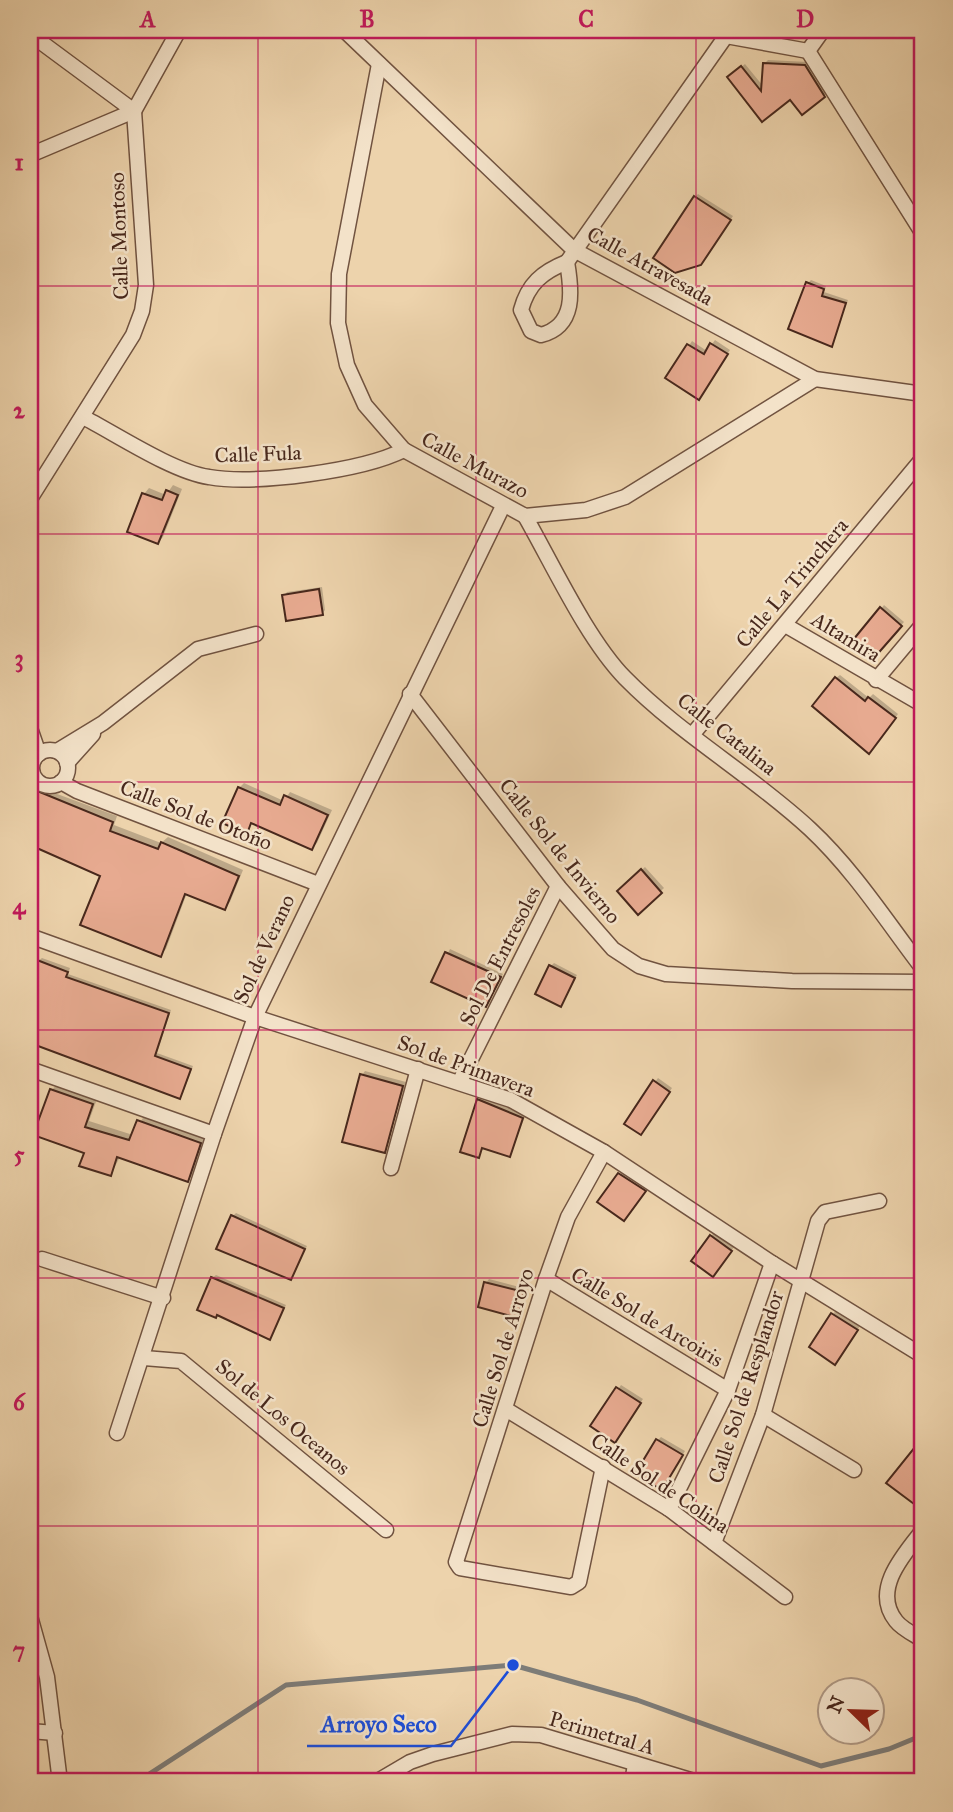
<svg xmlns="http://www.w3.org/2000/svg" width="953" height="1812" viewBox="0 0 953 1812" font-family="'IM FELL Great Primer',serif">
  <rect width="100%" height="100%" fill="#edd3ac"/>
  <filter id="stains"><feTurbulence type="fractalNoise" baseFrequency=".00286" numOctaves="4"/><feColorMatrix values="0 0 0 0 .2 0 0 0 0 .09 0 0 0 0 .02 0 0 0 .5 -.17"/></filter>
  <radialGradient id="worn" r=".72"><stop offset=".6" stop-color="#630" stop-opacity="0"/><stop offset="1" stop-color="#630" stop-opacity=".3"/></radialGradient>
  <g fill="#0003">
    <polygon points="768,60 808,62 828,92 802,113 790,97 763,119 733,74 745,64 763,86 765,63"/>
    <polygon points="698,194 733,216 704,260 695,197"/>
    <polygon points="811,280 826,286 824,292 848,300 831,345 808,283"/>
    <polygon points="715,340 730,350 702,394 668,378 692,341 707,351"/>
    <polygon points="173,485 182,489 163,537 158,542 129,531 144,494 149,488 166,495"/>
    <polygon points="322,587 325,610 322,614 284,596 287,592"/>
    <polygon points="884,605 904,622 874,656 881,609"/>
    <polygon points="840,675 869,698 873,694 898,714 869,752 843,733 836,678"/>
    <polygon points="244,783 284,801 290,792 332,810 317,843 312,848 253,822 246,832 239,788"/>
    <polygon points="30,784 117,816 114,825 161,843 168,837 243,870 230,902 224,908 187,893 166,949 160,955 102,875 30,844"/>
    <polygon points="645,867 664,888 639,912 619,891"/>
    <polygon points="450,949 503,974 486,1005 434,981"/>
    <polygon points="30,958 38,961 42,958 70,968 68,974 171,1010 157,1053 193,1066 183,1093 180,1097 30,1042"/>
    <polygon points="554,963 577,975 561,1005 551,966"/>
    <polygon points="365,1071 406,1082 384,1151 362,1075"/>
    <polygon points="658,1078 672,1088 644,1130 655,1082"/>
    <polygon points="57,1084 97,1099 89,1121 133,1135 144,1116 205,1137 193,1175 188,1180 120,1157 111,1174 86,1152 52,1090"/>
    <polygon points="482,1097 526,1114 510,1155 484,1146 478,1156 479,1100"/>
    <polygon points="623,1171 647,1187 627,1216 620,1174"/>
    <polygon points="236,1213 307,1246 291,1278 233,1216"/>
    <polygon points="714,1233 734,1247 716,1272 711,1236"/>
    <polygon points="216,1275 286,1305 270,1338 212,1278"/>
    <polygon points="489,1279 527,1289 518,1316 486,1283"/>
    <polygon points="836,1310 860,1326 838,1359 811,1347"/>
    <polygon points="621,1385 643,1399 618,1437 593,1425"/>
    <polygon points="661,1437 685,1451 665,1485 658,1440"/>
  </g>
  <g fill="none" stroke-linecap="round" stroke-linejoin="round">
    <polyline stroke="#7d7c78" stroke-width="5" points="137,1782 286,1685 513,1665 637,1700 821,1766 889,1749 923,1735"/>
  </g>
  <g fill="#e7aa90" stroke="#48281c" stroke-width="2">
    <polygon points="763,63 805,65 825,97 802,115 790,100 762,122 727,77 741,66 761,91"/>
    <polygon points="694,196 731,220 701,265 675,273 653,258"/>
    <polygon points="806,282 824,289 822,296 846,303 832,347 788,329"/>
    <polygon points="710,343 728,354 699,400 665,378 687,344 704,354"/>
    <polygon points="166,490 178,495 158,544 127,532 142,493 162,500"/>
    <polygon points="319,589 323,615 286,621 282,595"/>
    <polygon points="880,607 902,626 874,658 853,640"/>
    <polygon points="835,677 865,701 868,697 896,718 869,754 812,706"/>
    <polygon points="238,787 280,805 284,795 328,815 312,850 251,823 247,834 222,823"/>
    <polygon points="30,788 113,822 110,831 158,849 161,842 239,876 225,910 185,894 161,957 80,925 100,876 30,845"/>
    <polygon points="641,869 662,893 638,915 617,891"/>
    <polygon points="445,952 501,977 486,1007 431,982"/>
    <polygon points="37,960 68,972 66,977 169,1013 155,1056 191,1069 180,1099 30,1043 30,980"/>
    <polygon points="549,965 575,978 561,1007 535,994"/>
    <polygon points="360,1074 403,1086 385,1153 342,1142"/>
    <polygon points="653,1080 670,1092 641,1135 624,1124"/>
    <polygon points="50,1089 93,1104 85,1127 129,1140 137,1120 201,1143 188,1182 117,1157 111,1176 79,1166 84,1153 33,1135"/>
    <polygon points="477,1099 523,1118 510,1157 482,1148 479,1158 460,1152"/>
    <polygon points="618,1173 646,1191 624,1221 597,1202"/>
    <polygon points="231,1215 305,1249 291,1280 216,1249"/>
    <polygon points="710,1235 732,1251 713,1277 691,1261"/>
    <polygon points="211,1277 284,1308 270,1340 217,1315 216,1318 197,1310"/>
    <polygon points="484,1282 524,1292 518,1318 478,1307"/>
    <polygon points="831,1313 858,1330 835,1365 809,1347"/>
    <polygon points="616,1387 641,1403 615,1443 590,1426"/>
    <polygon points="923,1437 923,1501 918,1507 886,1483"/>
    <polygon points="656,1439 683,1455 662,1490 635,1474"/>
  </g>
  <g fill="none" stroke-linecap="round" stroke-linejoin="round">
    <defs>
      <g id="street">
        <polyline points="344,30 574,250 815,379 923,394"/>
        <polyline points="723,30 726,36 808,51"/>
        <polyline points="30,34 134,111 146,285 142,311 133,335 30,499"/>
        <polyline points="808,51 923,234"/>
        <polyline points="808,51 823,30"/>
        <polyline points="379,64 339,274 338,323 347,365 365,405 404,450 525,516 586,510 625,497 815,379"/>
        <polyline points="30,155 134,111 179,30"/>
        <polyline points="567,262 726,36"/>
        <path d="M567,262C572,291 576,326 541,335L531,331L521,310C528,284 542,272 567,262Z"/>
        <path d="M83,417C116,434 173,472 209,477C255,485 362,471 404,450"/>
        <path d="M525,516C553,565 587,639 625,678C681,735 752,775 810,829C854,870 887,922 923,969"/>
        <polyline points="785,625 923,705"/>
        <polyline points="876,680 923,624"/>
        <polyline points="410,694 558,886 613,949 639,966 666,974 792,981 923,982"/>
        <polyline points="30,728 39,754"/>
        <polyline points="692,735 923,458"/>
        <circle cx="50" cy="768" r="18"/>
        <polyline points="57,751 103,723 198,649 256,634"/>
        <polyline points="67,763 93,734"/>
        <polyline points="61,782 77,791 318,884"/>
        <polyline points="30,936 255,1017 511,1100 604,1152 772,1263 923,1356"/>
        <polyline points="30,1069 214,1134"/>
        <polyline points="460,1081 558,886"/>
        <polyline points="391,1168 418,1069"/>
        <polyline points="42,1259 163,1298"/>
        <polyline points="546,1279 728,1390"/>
        <polyline points="144,1358 181,1361 386,1530"/>
        <polyline points="507,1410 669,1509 785,1597"/>
        <polyline points="763,1415 854,1470"/>
        <polyline points="117,1433 214,1134 255,1017 503,506"/>
        <polyline points="603,1467 579,1582 571,1587 460,1568 456,1562 546,1279 568,1217 604,1152"/>
        <polyline points="669,1509 728,1390 772,1263"/>
        <path d="M923,1530C904,1554 871,1590 896,1621C902,1629 915,1635 923,1640"/>
        <polyline points="714,1543 763,1415 818,1221 825,1212 879,1201"/>
        <polyline points="30,1616 47,1677 60,1782"/>
        <polyline points="30,1731 55,1733"/>
        <polyline points="376,1782 410,1762 433,1754 512,1734 541,1735 697,1782"/>
        <polyline points="632,1782 635,1765"/>
      </g>
    </defs>
    <use href="#street" stroke="#715340" stroke-width="17"/>
    <use href="#street" stroke="#f3e2c9" stroke-width="14"/>
  </g>
  <path fill="none" stroke="#c2185b" stroke-width="2" stroke-opacity="0.55" d="M258,30V1782M476,30V1782M696,30V1782M30,286H923M30,534H923M30,782H923M30,1030H923M30,1278H923M30,1526H923"/>
  <g text-anchor="middle" dominant-baseline="central" stroke-width="5" stroke-linejoin="round" paint-order="stroke">
    <g font-size="21" fill="#48281c" stroke="#f3e2c9">
      <text transform="translate(119 236) rotate(-92)">Calle Montoso</text>
      <text transform="translate(650 266) rotate(29)">Calle Atravesada</text>
      <text transform="translate(258 454) rotate(-2)">Calle Fula</text>
      <text transform="translate(475 465) rotate(28)">Calle Murazo</text>
      <text transform="translate(792 583) rotate(-50)">Calle La Trinchera</text>
      <text transform="translate(846 637) rotate(31)">Altamira</text>
      <text transform="translate(727 734) rotate(38)">Calle Catalina</text>
      <text transform="translate(196 815) rotate(21)">Calle Sol de Otoño</text>
      <text transform="translate(560 851) rotate(51)">Calle Sol de Invierno</text>
      <text transform="translate(264 949) rotate(-65)">Sol de Verano</text>
      <text transform="translate(500 956) rotate(-63)">Sol De Entresoles</text>
      <text transform="translate(466 1066) rotate(20)">Sol de Primavera</text>
      <text transform="translate(647 1317) rotate(31)">Calle Sol de Arcoiris</text>
      <text transform="translate(503 1348) rotate(-73)">Calle Sol de Arroyo</text>
      <text transform="translate(746 1387) rotate(-72)">Calle Sol de Resplandor</text>
      <text transform="translate(283 1417) rotate(40)">Sol de Los Oceanos</text>
      <text transform="translate(660 1483) rotate(34)">Calle Sol de Colina</text>
      <text transform="translate(602 1733) rotate(16)">Perimetral A</text>
    </g>
  </g>
  <path fill="none" stroke="#1d4ed8" stroke-width="2.5" d="M513 1665L451 1746H307"/>
  <circle fill="#1d4ed8" stroke="#f3e2c9" stroke-width="2.5" cx="513" cy="1665" r="7"/>
  <g font-size="23" text-anchor="middle" font-weight="bold" fill="#1d4ed8" stroke="#f3e2c9" stroke-width="5" stroke-linejoin="round" paint-order="stroke">
    <text x="379" y="1732">Arroyo Seco</text>
  </g>
  <rect width="953" height="1812" fill="none" stroke="#edd3ac" stroke-width="77"/>
  <g transform="translate(851 1711) rotate(293)"><circle r="33" fill="#f3e2c9" stroke="#af9884" stroke-width="2"/>
  <path d="M0-5L12 26L0 18L-12 26Z" fill="#8f2418"/>
  <text y="-10" font-size="19" font-weight="bold" text-anchor="middle" fill="#48281c">N</text>
  </g>
  <rect x="38" y="38" width="876" height="1735" fill="none" stroke="#c2185b" stroke-width="2.5"/>
  <g font-size="23" text-anchor="middle" font-weight="bold" fill="#c2185b">
    <text x="148" y="27">A</text>
    <text x="367" y="27">B</text>
    <text x="586" y="27">C</text>
    <text x="805" y="27">D</text>
    <text x="19" y="170">1</text>
    <text x="19" y="418">2</text>
    <text x="19" y="666">3</text>
    <text x="19" y="914">4</text>
    <text x="19" y="1162">5</text>
    <text x="19" y="1410">6</text>
    <text x="19" y="1658">7</text>
  </g>
  <rect width="100%" height="100%" filter="url(#stains)"/>
  <rect width="100%" height="100%" fill="url(#worn)"/>
</svg>
